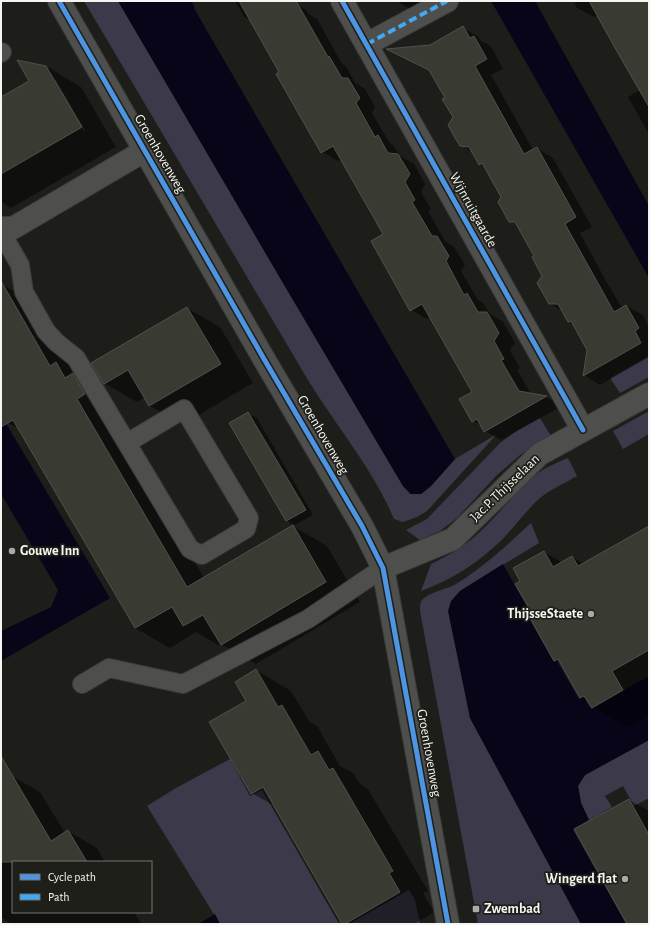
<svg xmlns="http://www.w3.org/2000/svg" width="650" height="925" viewBox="0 0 650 925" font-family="'Alegreya Sans',sans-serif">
  <rect width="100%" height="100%" fill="#1d1e1a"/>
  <g fill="#3c3a4a">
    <path d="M84,1H118L283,283L403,486L410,494H421L431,486L455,459L497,434L427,511L417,517L403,522L394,519C371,465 334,424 305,375C231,250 158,126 84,1Z"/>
    <polygon points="649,356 649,377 620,393 610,378"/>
    <polygon points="649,411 649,434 623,449 613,431"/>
    <polygon points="540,418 551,436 520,455 497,475 457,518 440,531 420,540 406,530 427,519 500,443 518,430"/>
    <path d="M568,458L577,476C565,483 551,489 540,498C524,512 511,533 494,547C472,567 448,581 421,591L431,564C450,555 468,544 482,530C501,512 517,489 538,473C548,466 558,462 568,458Z"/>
    <path d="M531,523L539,543L460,591L470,718L581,924H478L420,611C420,608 420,604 421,602C425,593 448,589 456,584C484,567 507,545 531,523Z"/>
    <polygon points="649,740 649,798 634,806 623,786 605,796 612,807 589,820 581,803 578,786 585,775"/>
    <polygon points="230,759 250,796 262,790 339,924 220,924 147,806 176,788"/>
    <polygon points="409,890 415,900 420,924 349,924"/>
  </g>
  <g fill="#090518">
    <polygon points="118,1 192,1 195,10 455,459 431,486 421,494 411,494 403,486 283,283"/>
    <polygon points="491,1 535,1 649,206 649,278"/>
    <polygon points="1,415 110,598 1,661 1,631 51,607 58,590 1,494"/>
    <polygon points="503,564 533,618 530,620 554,662 557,661 579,699 584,697 591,709 649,676 649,740 585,775 578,786 581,803 589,820 573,830 626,924 581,924 470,718 448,611 451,601 460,591"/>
    <polygon points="215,914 220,924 198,924"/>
  </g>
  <g fill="#0007" fill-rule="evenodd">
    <path d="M235,1H296L298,5L306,10L309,14L317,19L342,64L346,66L355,83L365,89L375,107L372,113L389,142L394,146L400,156L414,164L420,175L425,184L421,192L431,210L428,211L445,241L454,247L465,265L461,271L478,300L484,304L490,314L503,322L515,343L510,350L520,368L517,370L531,394L546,397L562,406L501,440L485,431L482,426L473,421L461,399L473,392L431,317L427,319L411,310L384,234L342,159L338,161L322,152L281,72L252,21L244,17ZM527,406L528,407L491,428H487Z"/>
    <polygon points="396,1 425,1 410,9"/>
    <polygon points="574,1 649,1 649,134 628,97 640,90 598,15 594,17 577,8"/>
    <polygon points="463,28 479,37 481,41 491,46 503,69 491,75 533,150 537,148 553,158 592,227 580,233 605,279 622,308 626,306 643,315 649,327 649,357 600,385 584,375 588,349 574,325 569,322 563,311 550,304 543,276 535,256 519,226 510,221 502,197 485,167 480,164 474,153 461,145 454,117 446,98 431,71 389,50 430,46"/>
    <path d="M46,66L81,87L116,147L11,208L1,202V98L31,81ZM54,80H56L85,130L84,131Z"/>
    <polygon points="3,285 38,305 111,419 204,578 293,526 327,546 360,602 256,664 221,644 218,645 196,632 170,648 135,628 20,429 8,423 1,411 1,286"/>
    <polygon points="187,308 220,327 253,383 183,424 150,406 145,397 137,402 104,383"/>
    <polygon points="248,413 257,418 313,515 295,525 287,521 230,423"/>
    <polygon points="649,527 649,690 646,692 649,697 649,715 628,727 592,707 590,703 581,698 562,664 555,660 536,619 521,581 544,552 563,563 572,557 584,564"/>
    <polygon points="256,670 291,691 309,721 317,726 340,766 353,773 360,784 368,789 428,891 423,893 434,912 414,924 343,924 275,806 252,793 247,701"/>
    <polygon points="12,776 40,792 65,833 68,831 97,848 105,862 13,862 13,912 134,912 141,924 12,924 1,917 1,782"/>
    <polygon points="629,800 649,811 649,924 628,924"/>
  </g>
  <g fill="#393a32" stroke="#50514d">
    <polygon points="239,1 296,1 328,57 329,56 342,78 348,78 360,98 356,103 375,137 378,135 388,153 398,154 410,174 405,182 415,200 412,202 432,236 437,236 449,256 446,261 464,295 467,293 478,312 487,312 499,333 494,341 504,359 501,360 519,391 547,396 484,432 477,419 472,422 459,399 472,392 422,304 410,311 371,241 383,234 333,146 321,153 276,74 279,72"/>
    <polygon points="589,1 649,1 649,107 614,46"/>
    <polygon points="463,26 470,38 474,36 487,59 475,66 524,154 537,147 576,217 565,224 614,312 626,305 639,328 635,331 641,343 583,376 587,350 571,321 568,322 558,304 549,304 537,283 542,276 532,257 534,256 515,222 509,222 498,202 501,197 482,163 479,165 469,147 460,146 454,136 448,125 453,117 442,99 445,98 429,70 386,49 430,45"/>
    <polygon points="17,60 46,66 82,127 1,174 1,97 29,81"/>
    <polygon points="1,281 50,366 56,362 65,378 73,373 85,394 77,399 187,587 293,525 326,582 221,645 203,615 183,626 172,607 135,628 13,420 1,427"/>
    <polygon points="187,307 221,364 149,406 128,370 104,384 91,363"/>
    <polygon points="248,412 306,510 286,521 229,423"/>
    <polygon points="649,526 649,650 612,671 623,690 592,708 584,696 580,698 558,659 554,661 531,620 535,618 515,584 520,581 513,568 544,551 553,567 572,556 578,566"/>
    <polygon points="256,669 278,707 282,705 311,755 318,751 329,770 333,768 393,871 389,873 400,892 345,924 342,924 263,787 251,794 209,722 246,701 235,682"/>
    <polygon points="1,756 51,841 68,830 87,862 1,862"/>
    <polygon points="629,799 649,835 649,924 627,924 574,829"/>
  </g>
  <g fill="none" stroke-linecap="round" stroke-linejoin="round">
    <defs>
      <g id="lane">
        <polyline points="1,53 2,52"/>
        <polyline points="1,232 20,265 24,292 46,331 56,342 76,358 190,549 202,555 246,529 249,518 184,409 127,443"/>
        <polyline points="82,684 109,668 183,684 308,619 383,568"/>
      </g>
      <g id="street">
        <polyline points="342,1 583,430"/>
        <polyline points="367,44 447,1"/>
        <polyline points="1,228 13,228 144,151"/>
        <polyline points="383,568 453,539 540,454 649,394"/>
      </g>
      <polyline id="secondary" points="59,1 264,359 362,526 383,568 448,924"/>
    </defs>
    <use href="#lane" stroke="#3a3a38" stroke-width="20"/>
    <use href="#street" stroke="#3a3a38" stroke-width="24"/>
    <use href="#secondary" stroke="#3a3a38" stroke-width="24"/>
    <use href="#lane" stroke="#4e4f4c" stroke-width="18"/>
    <use href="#street" stroke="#4e4f4c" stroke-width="22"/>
    <use href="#secondary" stroke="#4e4f4c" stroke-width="22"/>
    <polyline stroke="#3fa9f5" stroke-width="4" stroke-dasharray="8 4" stroke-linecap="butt" points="367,44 447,1"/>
    <defs>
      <g id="cycleway">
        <polyline points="59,1 264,359 362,526 383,568 448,924"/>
        <polyline points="342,1 583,430"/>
      </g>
    </defs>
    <use href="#cycleway" stroke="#1e1f19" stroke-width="8"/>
    <use href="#cycleway" stroke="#4d94e3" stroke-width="5"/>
  </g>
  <g fill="#a9aaa6" stroke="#1e1f19" stroke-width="1.5">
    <circle cx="12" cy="551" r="4"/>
    <circle cx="591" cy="614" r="4"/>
    <circle cx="625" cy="879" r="4"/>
    <rect x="472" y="905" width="8" height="8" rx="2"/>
  </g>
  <g text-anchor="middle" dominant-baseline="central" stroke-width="3.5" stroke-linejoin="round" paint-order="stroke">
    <g font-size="14" fill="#f5f6f1" stroke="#1e1f19">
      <text transform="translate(160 154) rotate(60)">Groenhovenweg</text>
      <text transform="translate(473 210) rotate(61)">Wijnruitgaarde</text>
      <text transform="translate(323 435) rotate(60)">Groenhovenweg</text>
      <text transform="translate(505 488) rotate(-44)">Jac.P. Thijsselaan</text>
      <text transform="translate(429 753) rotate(80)">Groenhovenweg</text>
    </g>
    <g font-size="14" font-weight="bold" fill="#f5f6f1" stroke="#1e1f19" text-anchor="start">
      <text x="20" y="551">Gouwe Inn</text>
      <text x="583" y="614" text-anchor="end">ThijsseStaete</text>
      <text x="617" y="879" text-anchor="end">Wingerd flat</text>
      <text x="484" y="909">Zwembad</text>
    </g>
  </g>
  <rect width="650" height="925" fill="none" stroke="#f5f6f1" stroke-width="4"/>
  <rect x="12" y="861" width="140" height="52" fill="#1e1f19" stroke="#74756f"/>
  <rect x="20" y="874" width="20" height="6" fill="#4d94e3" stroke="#74756f"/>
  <text x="48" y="881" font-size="12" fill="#f5f6f1">Cycle path</text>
  <rect x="20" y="894" width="20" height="6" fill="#3fa9f5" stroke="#74756f"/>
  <text x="48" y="901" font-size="12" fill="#f5f6f1">Path</text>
</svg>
